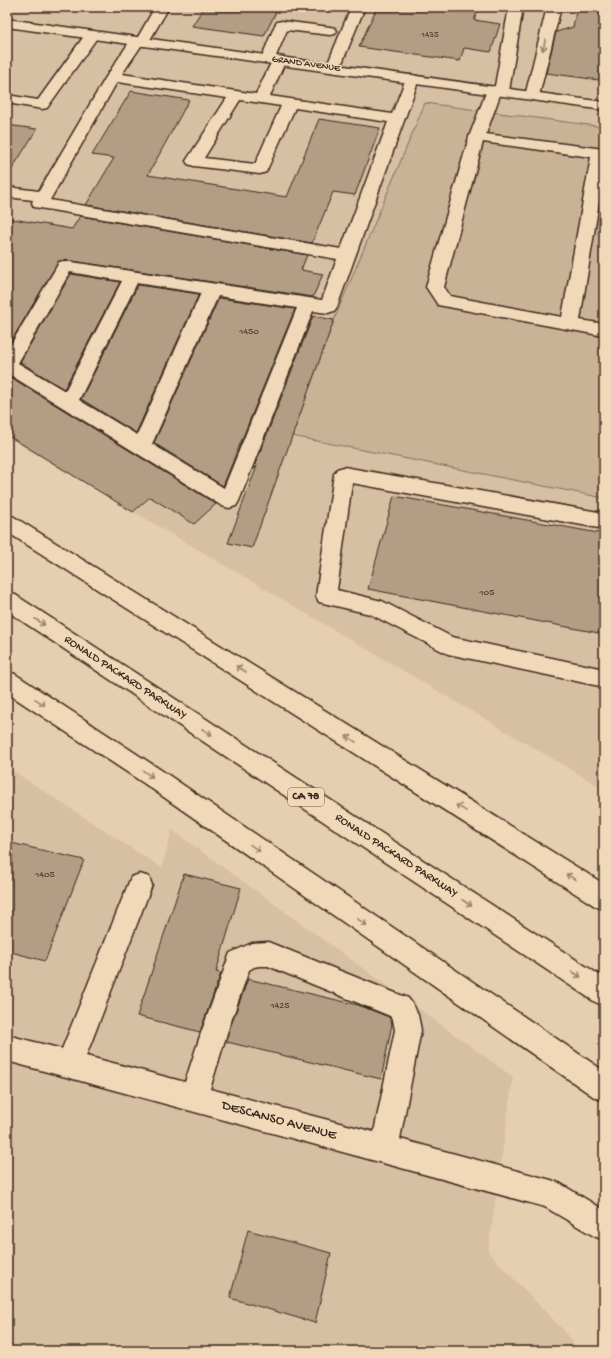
<svg xmlns="http://www.w3.org/2000/svg" width="611" height="1358" viewBox="0 0 611 1358" font-family="'Gochi Hand',sans-serif">
  <rect width="100%" height="100%" fill="#e6ceb0"/>
  <filter id="ink" filterUnits="userSpaceOnUse"><feTurbulence type="fractalNoise" baseFrequency=".025" numOctaves="2"/><feDisplacementMap in="SourceGraphic" scale="8" xChannelSelector="R" yChannelSelector="G"/><feConvolveMatrix kernelMatrix="1 2 1 2 8 2 1 2 1" color-interpolation-filters="sRGB"/></filter>
  <g filter="url(#ink)">
    <g fill="#d7bfa3">
      <polygon points="7,7 604,7 604,789 7,437"/>
      <polygon points="7,767 162,868 172,830 513,1077 488,1252 570,1337 577,1351 7,1351"/>
    </g>
    <polygon fill="#cab297" stroke="#826e5a" points="425,103 604,127 604,498 292,436 334,320"/>
    <g fill="#b49d85" stroke="#3b2a1e">
      <polygon points="204,7 257,7 277,10 264,36 192,26"/>
      <polygon points="377,7 457,7 478,10 474,20 500,24 491,52 464,48 460,61 359,47"/>
      <polygon points="577,7 604,7 604,57 599,80 546,73 556,32 573,27"/>
      <polygon points="131,91 189,100 148,175 287,197 319,119 380,128 355,195 333,192 312,243 86,205 114,158 92,155"/>
      <polygon points="7,125 37,129 7,177"/>
      <polygon points="80,216 307,255 301,270 323,274 313,297 65,260 59,261 7,348 7,218 72,229"/>
      <polygon points="71,274 120,282 64,389 20,362"/>
      <polygon points="138,285 199,294 136,433 81,399"/>
      <polygon points="219,298 295,309 223,486 154,443"/>
      <polygon points="313,316 334,320 252,548 228,543 257,466 253,470"/>
      <polygon points="7,375 216,504 194,524 150,497 133,512 7,435"/>
      <polygon points="394,496 604,534 604,634 368,589"/>
      <polygon points="7,842 84,860 45,961 7,951"/>
      <polygon points="184,874 241,888 216,972 221,973 200,1032 137,1016"/>
      <polygon points="248,979 358,1005 389,1017 392,1024 381,1079 227,1042 228,1033"/>
      <polygon points="248,1230 331,1253 315,1323 230,1298"/>
    </g>
    <g fill="none" stroke-linecap="round" stroke-linejoin="round">
      <defs>
        <g id="minor">
          <path d="M155,7H169L147,45L141,46L122,74L256,94L271,63L263,62L261,59L275,25L277,22L282,21L330,27L335,28L337,31L335,34L330,35L287,30L276,56L284,57L286,60L270,96L392,114L407,76L412,75L417,76L419,79L337,307L334,311L328,313L313,311L239,501L236,506L229,508L222,506L7,373V351L57,266L59,262L65,261L322,300L337,259L40,208L34,207L32,203L33,200L7,197V187L39,191L106,77L132,38L138,37ZM117,82L227,98L186,161L188,164L194,166L260,174L266,172L295,108L388,122L341,249L50,200ZM240,100L281,106L255,164L204,158ZM70,272L122,281L65,391L18,363ZM137,283L201,293L137,435L79,400ZM218,296L297,308L224,488L152,444Z"/>
          <polygon points="351,7 365,7 340,68 338,71 333,72 328,71 326,68"/>
          <path d="M509,7H523L509,91L507,94L500,95L486,134L604,149V171L580,320L604,324V336L438,305L426,287L469,137L487,90L489,87L495,86ZM483,142L591,157L562,317L450,296L444,287Z"/>
          <polygon points="547,7 561,7 539,96 537,99 532,100 527,99 525,96"/>
          <polygon points="92,31 97,32 99,35 47,108 42,109 7,103 7,95 38,100 87,32"/>
          <polygon points="344,467 604,513 604,529 352,483 337,590 382,601 452,637 604,669 604,687 448,654 370,614 319,602 316,596 334,474 337,469"/>
          <path d="M140,874L149,877L152,885L86,1056L185,1082L201,1033L230,953L252,943L268,942L408,998L414,1006L418,1015L421,1030L400,1139L551,1180L561,1184L604,1210V1240L594,1236L545,1207L7,1061V1035L62,1049L131,877ZM259,966H268L390,1016L393,1020L395,1030L374,1132L210,1089L227,1033L249,970L254,967Z"/>
        </g>
        <polygon id="major" points="7,19 604,102 604,110 7,27"/>
        <g id="highway">
          <polygon points="7,514 14,517 604,884 604,910 595,906 7,532"/>
          <polygon points="7,592 14,594 604,978 604,1006 595,1002 7,611"/>
          <polygon points="7,672 15,674 161,770 604,1071 604,1101 594,1097 145,784 7,693"/>
        </g>
      </defs>
      <use href="#minor" stroke="#3b2a1e" stroke-width="3"/>
      <use href="#major" stroke="#3b2a1e" stroke-width="3"/>
      <use href="#highway" stroke="#3b2a1e" stroke-width="3"/>
      <use href="#minor" fill="#f1d8b9" fill-rule="evenodd"/>
      <use href="#major" fill="#f1d8b9" fill-rule="evenodd"/>
      <use href="#highway" fill="#f1d8b9" fill-rule="evenodd"/>
    </g>
    <defs><path id="oneway-shaft" d="M-6 0H5M1.5-3L5.5 0L1.5 3" fill="none" stroke-width="1.6" stroke-linecap="round" stroke-linejoin="round"/></defs>
    <g stroke="#96816c">
      <use href="#oneway-shaft" transform="translate(544 45) rotate(104)"/>
      <use href="#oneway-shaft" transform="translate(40 622) rotate(33)"/>
      <use href="#oneway-shaft" transform="translate(241 669) rotate(-148)"/>
      <use href="#oneway-shaft" transform="translate(40 702) rotate(34)"/>
      <use href="#oneway-shaft" transform="translate(207 732) rotate(33)"/>
      <use href="#oneway-shaft" transform="translate(351 739) rotate(-148)"/>
      <use href="#oneway-shaft" transform="translate(148 774) rotate(34)"/>
      <use href="#oneway-shaft" transform="translate(461 808) rotate(-148)"/>
      <use href="#oneway-shaft" transform="translate(255 848) rotate(35)"/>
      <use href="#oneway-shaft" transform="translate(571 877) rotate(-148)"/>
      <use href="#oneway-shaft" transform="translate(467 903) rotate(33)"/>
      <use href="#oneway-shaft" transform="translate(362 922) rotate(35)"/>
      <use href="#oneway-shaft" transform="translate(576 974) rotate(33)"/>
    </g>
  </g>
  <g text-anchor="middle" dominant-baseline="central" stroke-width="3" stroke-linejoin="round" paint-order="stroke">
    <g font-size="9" fill="#594738">
      <text x="430" y="35">1435</text>
    </g>
    <g font-size="10" fill="#3b2a1e" stroke="#f1d8b9">
      <text transform="translate(306 64) rotate(8)">GRAND AVENUE</text>
    </g>
    <g font-size="10" fill="#594738">
      <text x="249" y="332">1450</text>
      <text x="487" y="593">105</text>
      <text x="45" y="875">1405</text>
      <text x="280" y="1006">1425</text>
    </g>
    <rect fill="#f1d8b9" stroke="#725e4c" stroke-width="1" x="288" y="788" width="36" height="18" rx="3"/>
    <g font-size="11" font-weight="bold" fill="#3b2a1e">
      <text x="306" y="797">CA 78</text>
    </g>
    <g font-size="12" fill="#3b2a1e" stroke="#f1d8b9">
      <text transform="translate(125 678) rotate(33)">RONALD PACKARD PARKWAY</text>
      <text transform="translate(396 856) rotate(33)">RONALD PACKARD PARKWAY</text>
    </g>
    <g font-size="14" fill="#3b2a1e" stroke="#f1d8b9">
      <text transform="translate(279 1121) rotate(15)">DESCANSO AVENUE</text>
    </g>
  </g>
  <rect width="611" height="1358" fill="none" stroke="#f1d8b9" stroke-width="24"/>
  <rect x="12" y="12" width="587" height="1334" fill="none" stroke="#3b2a1e" stroke-width="1.5" filter="url(#ink)"/>
</svg>
